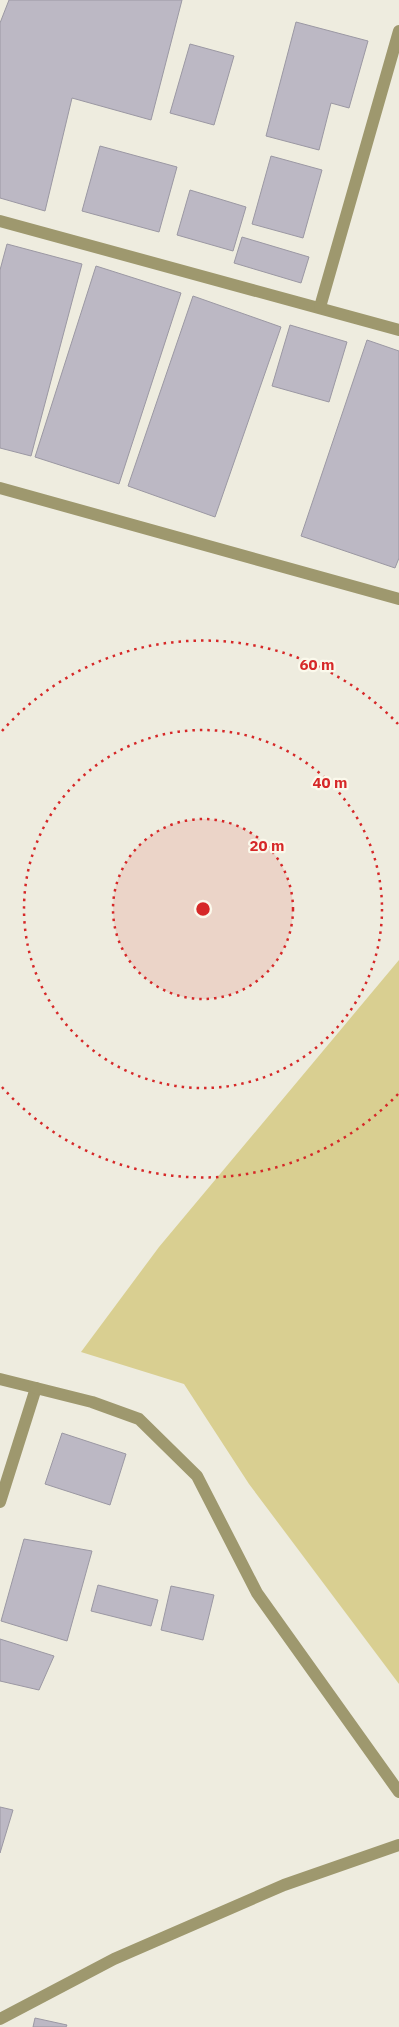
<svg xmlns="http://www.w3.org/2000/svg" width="399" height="2027" viewBox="0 0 399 2027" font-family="'IBM Plex Sans',sans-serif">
  <rect width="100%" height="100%" fill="#eeecdf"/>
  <polygon fill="#d9cf91" points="399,960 399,1684 249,1484 184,1384 81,1352 159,1247"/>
  <g fill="#bcb8c4" stroke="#9b98a3">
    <polygon points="9,0 182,0 151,120 72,98 45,211 0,198 0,23"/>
    <polygon points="296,22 368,41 349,108 331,103 319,150 266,136"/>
    <polygon points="190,44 234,56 214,125 170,113"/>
    <polygon points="100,146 177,167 159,232 82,211"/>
    <polygon points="271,156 322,170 303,238 252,224"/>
    <polygon points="190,190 246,207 233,251 177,235"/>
    <polygon points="242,237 309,257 301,283 234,263"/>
    <polygon points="7,244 82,264 31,456 0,448 0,270"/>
    <polygon points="96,266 181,293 119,484 35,457"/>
    <polygon points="193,296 281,327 215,517 128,486"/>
    <polygon points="290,325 347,342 329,402 272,386"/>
    <polygon points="367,340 399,351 399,558 395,568 301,536"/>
    <polygon points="62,1433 126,1454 110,1505 45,1484"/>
    <polygon points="24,1539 92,1551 67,1641 1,1621"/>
    <polygon points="98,1585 158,1600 151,1626 91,1611"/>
    <polygon points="171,1586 214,1595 203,1640 161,1630"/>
    <polygon points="0,1639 54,1656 39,1690 0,1681"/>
    <polygon points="0,1807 13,1810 0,1853"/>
    <polygon points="35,2018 67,2025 66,2027 33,2027"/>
  </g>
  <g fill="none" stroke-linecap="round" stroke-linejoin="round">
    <g stroke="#9e986e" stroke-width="12">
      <polyline points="0,221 399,330"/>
      <polyline points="320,307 399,31"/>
      <polyline points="0,488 399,599"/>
      <polyline points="0,1379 36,1388 0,1502"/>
      <polyline points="36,1388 92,1402 139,1419 197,1476 257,1593 399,1792"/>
      <polyline points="0,2019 114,1959 284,1885 399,1845"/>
    </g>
  </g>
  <circle cx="203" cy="909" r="90" fill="#d62828" fill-opacity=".12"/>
  <g fill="none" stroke="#d62828" stroke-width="2.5" stroke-dasharray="2.5 5">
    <circle cx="203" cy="909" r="90"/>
    <circle cx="203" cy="909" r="179"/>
    <path d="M398 1094A269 269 0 0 1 2 1087M2 731A269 269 0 0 1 398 724"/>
  </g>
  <circle cx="203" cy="909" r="8" fill="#d62828" stroke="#fbf9ec" stroke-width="2.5"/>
  <g font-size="15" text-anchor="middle" font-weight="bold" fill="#d62828" stroke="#fbf9ec" stroke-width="4.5" stroke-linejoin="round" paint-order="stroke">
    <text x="317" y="670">60 m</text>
    <text x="330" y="788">40 m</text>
    <text x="267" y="851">20 m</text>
  </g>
</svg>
